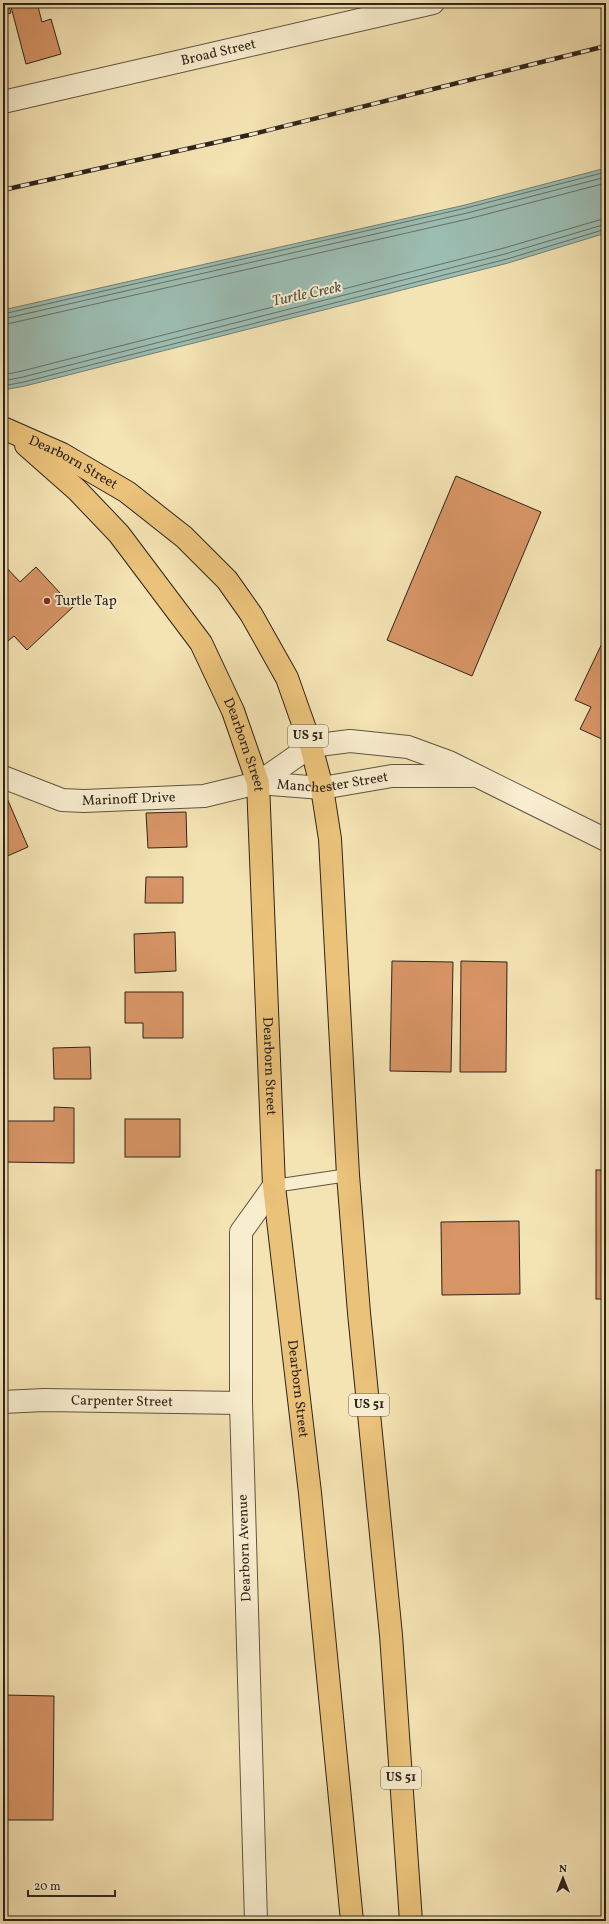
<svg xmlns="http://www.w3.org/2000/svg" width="609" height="1924" viewBox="0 0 609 1924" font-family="Vollkorn,serif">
  <rect width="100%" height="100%" fill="#f4e3b3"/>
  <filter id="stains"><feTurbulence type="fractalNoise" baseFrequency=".005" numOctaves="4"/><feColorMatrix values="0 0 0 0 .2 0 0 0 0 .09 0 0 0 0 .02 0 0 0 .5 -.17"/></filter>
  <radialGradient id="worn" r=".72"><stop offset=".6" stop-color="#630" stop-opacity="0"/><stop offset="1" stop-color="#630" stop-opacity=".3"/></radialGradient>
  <polygon fill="#9cbdb2" stroke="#708076" points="606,168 606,233 508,263 25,386 3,390 3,310 465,205"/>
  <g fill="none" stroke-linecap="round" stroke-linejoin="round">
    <g stroke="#667067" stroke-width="1">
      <polyline points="3,314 466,208 606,172"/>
      <polyline points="3,319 467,213 606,177"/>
      <polyline points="3,325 468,219 606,183"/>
      <polyline points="3,375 22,371 504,248 606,218"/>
      <polyline points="3,381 23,377 505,254 606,224"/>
      <polyline points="3,386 24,382 507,259 606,229"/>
    </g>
  </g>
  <g fill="#d89566" stroke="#2f241c">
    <polygon points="3,3 8,3 11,13 3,15"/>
    <polygon points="10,3 37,3 42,22 51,19 61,54 26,64"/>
    <polygon points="456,476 541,512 472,676 387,640"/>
    <polygon points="3,564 20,582 36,567 73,607 27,650 14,636 3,645"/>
    <polygon points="606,635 606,741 580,729 591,707 575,700"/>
    <polygon points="3,789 28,847 3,858"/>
    <polygon points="186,812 187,847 148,848 146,813"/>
    <polygon points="146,877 183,877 183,903 145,903"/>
    <polygon points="175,932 176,971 135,973 134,934"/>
    <polygon points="392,961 453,962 451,1072 390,1071"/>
    <polygon points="461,961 507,962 506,1072 460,1072"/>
    <polygon points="125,992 183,992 183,1038 143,1038 143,1023 125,1023"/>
    <polygon points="90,1047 91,1079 54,1079 53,1048"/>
    <polygon points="54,1107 74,1108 74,1163 3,1162 3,1121 54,1121"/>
    <rect x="125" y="1119" width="55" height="38"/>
    <rect x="596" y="1170" width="10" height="129"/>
    <polygon points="519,1221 520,1294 442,1295 441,1222"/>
    <polygon points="3,1695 54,1696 53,1820 3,1820 3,1864"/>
  </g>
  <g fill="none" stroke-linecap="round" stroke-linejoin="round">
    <defs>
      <polyline id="service" points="274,1186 348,1175"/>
      <g id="minor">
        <path id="s1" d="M3,102L433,3"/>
        <path id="s2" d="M3,777L62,800L84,801L204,796L258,783"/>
        <path id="s3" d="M3,1402L44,1400L241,1403"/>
        <polyline points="256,1921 241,1403 241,1232 274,1186"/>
      </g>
      <g id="tertiary">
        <polyline points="258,783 311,746 350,741 408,747 449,762 606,840"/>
        <path id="s4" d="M258,783L322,788L392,776H471"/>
      </g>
      <g id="primary">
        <path id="s5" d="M3,428L62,454L127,492L184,537L227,580L251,614L287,678L311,746L322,788L330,839L348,1175L359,1313L391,1635L411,1921"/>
        <path id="s6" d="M26,445L77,490L119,534L201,643L233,711L258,783L274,1186L310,1493L352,1921"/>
      </g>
    </defs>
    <use href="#service" stroke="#605442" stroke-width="14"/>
    <use href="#minor" stroke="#605442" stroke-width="24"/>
    <use href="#tertiary" stroke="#605442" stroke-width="24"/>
    <use href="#primary" stroke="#2f241c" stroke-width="24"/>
    <use href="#service" stroke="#f8edce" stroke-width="12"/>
    <use href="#minor" stroke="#f8edce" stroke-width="22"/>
    <use href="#tertiary" stroke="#f8edce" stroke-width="22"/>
    <use href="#primary" stroke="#eac27a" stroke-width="22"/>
    <defs>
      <polyline id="rail" points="3,190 249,135 606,46"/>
    </defs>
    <use href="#rail" stroke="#2f241c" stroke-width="4.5"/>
    <use href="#rail" stroke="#f8edce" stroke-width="3" stroke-dasharray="9" stroke-linecap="butt"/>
  </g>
  <circle fill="#8f2418" stroke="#f8edce" stroke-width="1.5" cx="47" cy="601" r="4"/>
  <g text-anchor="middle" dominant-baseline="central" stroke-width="4" stroke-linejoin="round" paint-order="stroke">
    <g fill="#f8edce" stroke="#6b6051" stroke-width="1">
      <rect x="288" y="725" width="40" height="22" rx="3"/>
      <rect x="349" y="1394" width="40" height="22" rx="3"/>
      <rect x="381" y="1767" width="40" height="22" rx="3"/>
    </g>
    <g font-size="13" font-weight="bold" fill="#2f241c">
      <text x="308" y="736">US 51</text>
      <text x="369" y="1405">US 51</text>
      <text x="401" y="1778">US 51</text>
    </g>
    <g font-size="14" fill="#2f241c" stroke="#f8edce">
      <text stroke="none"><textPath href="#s1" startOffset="221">Broad Street</textPath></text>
      <text stroke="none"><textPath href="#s5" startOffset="78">Dearborn Street</textPath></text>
      <text stroke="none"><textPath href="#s6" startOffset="376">Dearborn Street</textPath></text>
      <text stroke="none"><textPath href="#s4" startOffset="75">Manchester Street</textPath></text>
      <text stroke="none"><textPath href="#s2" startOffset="130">Marinoff Drive</textPath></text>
      <text stroke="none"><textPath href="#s6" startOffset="700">Dearborn Street</textPath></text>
      <text stroke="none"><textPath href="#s6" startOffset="1024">Dearborn Street</textPath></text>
      <text stroke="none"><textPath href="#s3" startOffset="119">Carpenter Street</textPath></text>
      <text transform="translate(245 1548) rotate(-92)">Dearborn Avenue</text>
    </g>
    <g font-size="14" fill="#2f241c" stroke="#f8edce" text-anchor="start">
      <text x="55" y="601">Turtle Tap</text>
    </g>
    <g font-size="15" font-style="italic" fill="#505249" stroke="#f8edce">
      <text transform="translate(307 295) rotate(-12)">Turtle Creek</text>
    </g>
  </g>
  <rect width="609" height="1924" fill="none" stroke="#f4e3b3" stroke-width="16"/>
  <rect x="4" y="4" width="601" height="1916" fill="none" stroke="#2f241c" stroke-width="2"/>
  <rect x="8" y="8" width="593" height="1908" fill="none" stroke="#2f241c"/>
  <g transform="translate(563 1878)" stroke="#f8edce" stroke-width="3" paint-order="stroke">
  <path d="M0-3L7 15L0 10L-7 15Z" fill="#2f241c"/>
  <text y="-6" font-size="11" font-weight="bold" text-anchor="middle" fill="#2f241c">N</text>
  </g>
  <path d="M28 1890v6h87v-6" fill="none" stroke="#2f241c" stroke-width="2"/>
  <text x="34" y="1890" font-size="12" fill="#2f241c" stroke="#f8edce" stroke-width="3" paint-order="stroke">20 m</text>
  <rect width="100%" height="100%" filter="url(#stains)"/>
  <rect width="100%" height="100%" fill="url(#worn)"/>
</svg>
